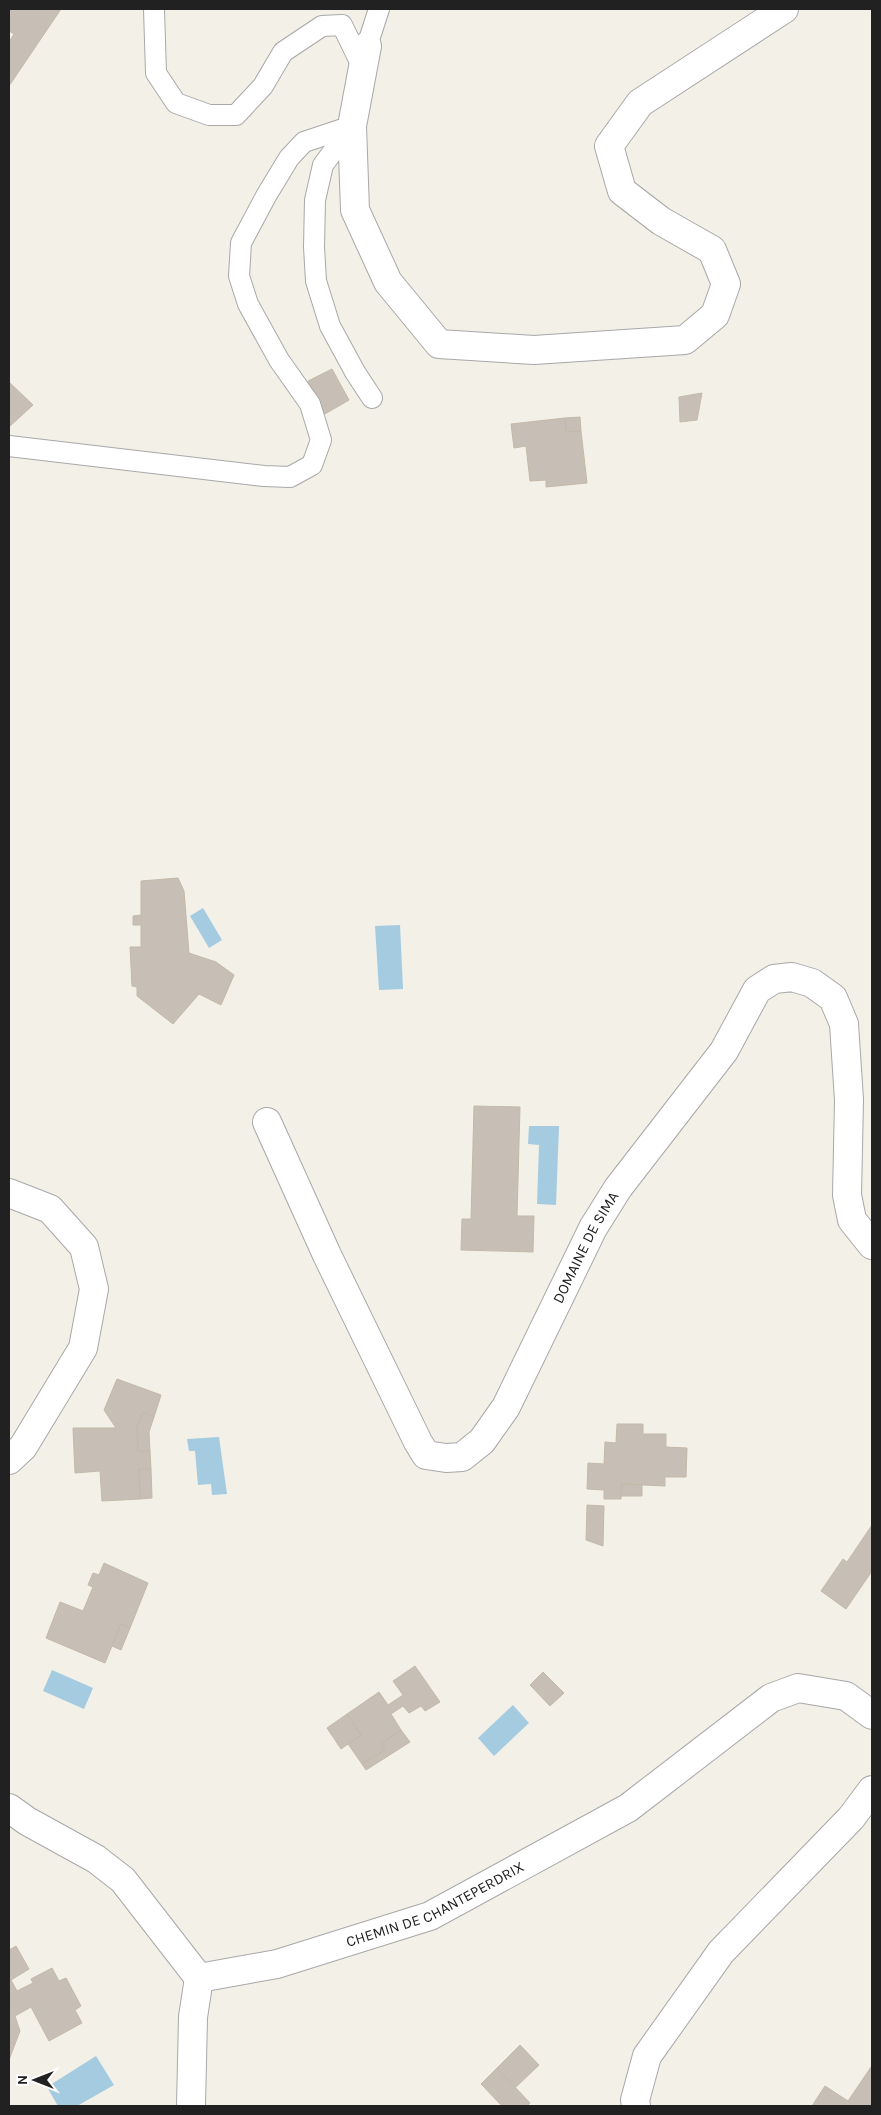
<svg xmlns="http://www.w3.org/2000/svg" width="881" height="2115" viewBox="0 0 881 2115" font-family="Karla,sans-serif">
  <rect width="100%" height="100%" fill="#f2f0e7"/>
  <g fill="#a5cbe1">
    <polygon points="203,908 222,940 209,948 190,916"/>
    <polygon points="400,925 403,989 379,990 375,926"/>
    <polygon points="529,1126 559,1126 556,1205 537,1204 539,1145 528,1144"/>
    <polygon points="219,1437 227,1494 212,1495 211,1484 198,1485 195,1451 189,1451 187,1439"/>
    <polygon points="52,1670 93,1688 84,1709 43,1691"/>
    <polygon points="513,1705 529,1723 494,1756 478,1738"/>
    <polygon points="96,2056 114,2085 77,2106 58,2106 47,2087"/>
  </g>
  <g fill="#c7bfb6" stroke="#c4b9a8">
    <polygon points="9,9 61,9 9,86 9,42 14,34 9,31"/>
    <polygon points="332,369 349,400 325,414 308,381"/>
    <polygon points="9,382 33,405 9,427"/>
    <polygon points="702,393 697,420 680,422 679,397"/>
    <polygon points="580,417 581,431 566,432 565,418"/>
    <polygon points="565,418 566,432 581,431 587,483 546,487 546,480 530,481 526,446 514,448 511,424"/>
    <polygon points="178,878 184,891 189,953 216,962 234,975 221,1005 199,994 173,1024 137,996 137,987 132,986 130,947 141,947 141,925 133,925 133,916 141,915 141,881"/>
    <polygon points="474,1106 520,1107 517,1216 534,1216 533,1252 461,1250 462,1219 471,1219"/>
    <polygon points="117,1379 161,1395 154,1417 143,1412 137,1426 138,1451 150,1451 151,1469 139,1469 140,1499 102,1501 100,1471 75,1473 73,1428 116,1428 104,1410"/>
    <polygon points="143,1412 154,1417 149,1432 150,1451 138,1451 137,1426"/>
    <polygon points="617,1424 643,1424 643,1434 666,1434 666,1447 687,1448 686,1477 665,1477 665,1486 622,1484 621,1499 604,1499 604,1490 587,1489 588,1463 604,1464 605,1442 616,1443"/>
    <polygon points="139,1469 151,1469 152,1498 140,1499"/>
    <polygon points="622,1484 642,1485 642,1496 621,1496"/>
    <polygon points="587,1505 604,1506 603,1546 586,1540"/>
    <polygon points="872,1525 872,1571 846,1609 821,1591 843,1559 847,1562"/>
    <polygon points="104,1563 148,1583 130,1628 121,1624 105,1663 46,1638 60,1602 83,1611 93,1587 88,1585 93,1573 99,1575"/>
    <polygon points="121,1624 130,1628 121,1650 112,1646"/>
    <polygon points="415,1666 440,1702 425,1711 421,1706 409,1713 403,1706 391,1714 401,1730 381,1744 385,1750 362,1764 348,1744 361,1735 347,1714 379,1692 388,1705 403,1695 393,1681"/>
    <polygon points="543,1672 564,1693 550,1706 530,1685"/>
    <polygon points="347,1714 361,1735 341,1749 327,1728"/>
    <polygon points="401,1730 410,1742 366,1770 362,1764 385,1750 381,1744"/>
    <polygon points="16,1946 29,1969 11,1980 17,1991 33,1983 31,1979 52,1968 59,1981 66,1978 81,2006 75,2010 82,2023 49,2041 31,2007 15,2016 20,2031 15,2044 9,2042 9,1950"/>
    <polygon points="9,2042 15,2044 9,2060"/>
    <polygon points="520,2045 539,2065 515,2088 497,2068"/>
    <polygon points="871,2067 872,2068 872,2103 870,2106 812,2106 825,2086 848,2101"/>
    <polygon points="497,2068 530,2103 527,2106 502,2106 481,2084"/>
  </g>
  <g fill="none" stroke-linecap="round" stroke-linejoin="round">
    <defs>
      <g id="service">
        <polyline points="154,9 156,73 176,103 209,115 236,115 263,86 283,52 322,26 342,25 363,68"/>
        <polyline points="367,46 379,9"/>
        <polyline points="352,126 323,165 315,200 314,247 316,281 330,326 355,372 372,398"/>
        <polyline points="9,446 264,476 290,477 312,465 321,440 310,404 279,360 248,304 239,276 241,243 266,196 289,158 304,142 352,126"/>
      </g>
      <g id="minor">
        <polyline points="367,46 352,126 355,210 388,282 439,344 534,350 685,340 715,315 726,284 712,250 661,221 622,191 609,146 640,103 784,9"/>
        <path id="s1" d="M267,1122L327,1255L418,1442L426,1455L446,1458L462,1457L482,1441L506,1407L593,1228L618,1188L724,1051L757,990L774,979L792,977L812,983L833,998L844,1024L849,1100L847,1195L852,1220L872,1245"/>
        <polyline points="9,1193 50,1209 84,1247 94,1289 83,1348 23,1447 9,1460"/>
        <path id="s2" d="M9,1808L27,1821L96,1859L123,1880L199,1978L277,1964L430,1916L628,1808L771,1698L798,1688L846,1696L872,1715"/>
        <polyline points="191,2106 193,2017 199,1978"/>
        <polyline points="636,2106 635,2100 647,2056 721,1952 851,1818 872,1790"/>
      </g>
    </defs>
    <use href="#service" stroke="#a8a8a8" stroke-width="22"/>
    <use href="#minor" stroke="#a8a8a8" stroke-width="30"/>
    <use href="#service" stroke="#fff" stroke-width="20"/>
    <use href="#minor" stroke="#fff" stroke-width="28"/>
  </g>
  <g text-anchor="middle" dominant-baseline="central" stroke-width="5" stroke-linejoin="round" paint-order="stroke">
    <g font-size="15" fill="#212121" stroke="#fff">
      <text stroke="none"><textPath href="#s1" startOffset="651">DOMAINE DE SIMA</textPath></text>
      <text stroke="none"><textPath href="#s2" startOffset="508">CHEMIN DE CHANTEPERDRIX</textPath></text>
    </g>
  </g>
  <rect width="881" height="2115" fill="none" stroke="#212121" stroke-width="20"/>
  <g transform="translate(35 2080) rotate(270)" stroke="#ffffff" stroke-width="4" paint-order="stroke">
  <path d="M0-4L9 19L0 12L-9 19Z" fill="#212121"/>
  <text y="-8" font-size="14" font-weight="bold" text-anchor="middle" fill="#212121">N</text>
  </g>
</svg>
